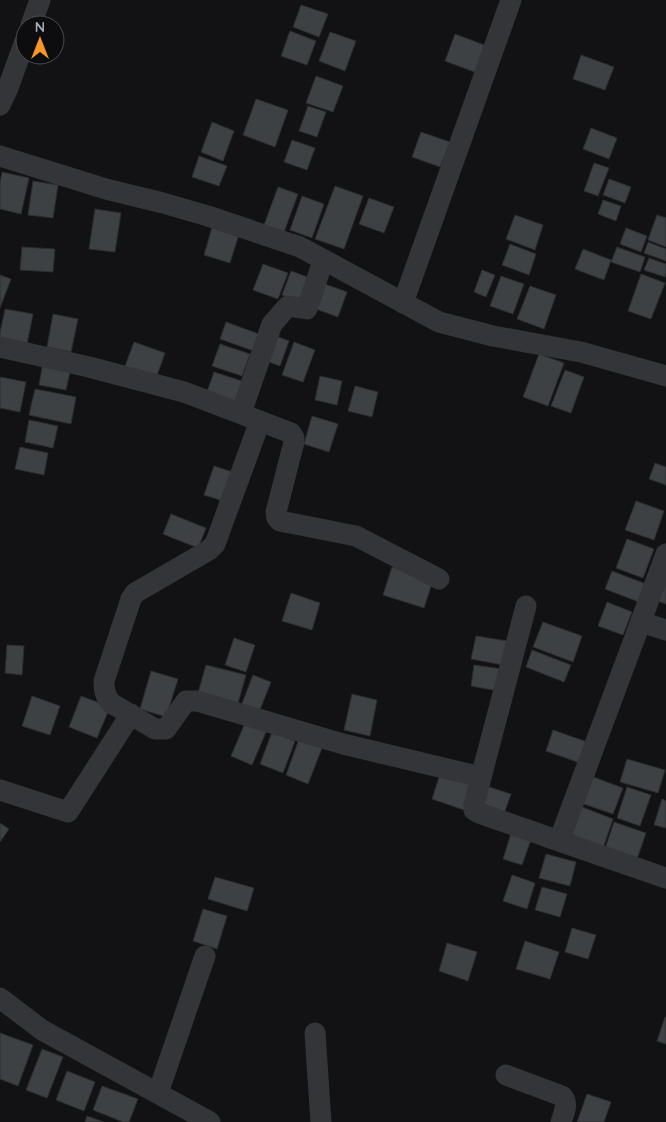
<svg xmlns="http://www.w3.org/2000/svg" width="666" height="1122" viewBox="0 0 666 1122" font-family="Quicksand,sans-serif">
  <rect width="100%" height="100%" fill="#121214"/>
  <g fill="#3e4144" stroke="#2c2d30">
    <polygon points="301,5 328,14 319,37 293,27"/>
    <polygon points="290,31 316,41 307,65 281,56"/>
    <polygon points="330,32 356,41 345,71 319,61"/>
    <polygon points="455,34 487,46 477,73 445,61"/>
    <polygon points="581,55 614,67 605,90 573,79"/>
    <polygon points="316,76 343,86 333,112 306,103"/>
    <polygon points="256,99 288,110 275,147 243,135"/>
    <polygon points="308,106 326,112 317,137 299,131"/>
    <polygon points="212,122 234,131 223,161 201,152"/>
    <polygon points="591,128 617,138 609,159 583,149"/>
    <polygon points="421,132 450,142 440,167 412,157"/>
    <polygon points="292,140 315,148 307,170 284,162"/>
    <polygon points="199,156 227,166 219,186 192,177"/>
    <polygon points="594,163 609,168 598,196 584,191"/>
    <polygon points="2,172 29,178 21,214 0,209 0,183"/>
    <polygon points="609,179 631,187 625,203 603,195"/>
    <polygon points="33,181 58,185 53,218 28,215"/>
    <polygon points="335,186 363,196 344,249 315,239"/>
    <polygon points="278,187 298,194 284,232 264,225"/>
    <polygon points="302,196 324,204 312,238 290,230"/>
    <polygon points="369,198 394,207 384,233 359,224"/>
    <polygon points="603,200 621,206 616,221 598,214"/>
    <polygon points="95,209 121,213 115,252 89,249"/>
    <polygon points="515,215 543,225 535,250 506,239"/>
    <polygon points="657,215 666,218 666,247 648,240"/>
    <polygon points="213,224 240,231 230,263 204,255"/>
    <polygon points="626,228 647,236 641,252 620,244"/>
    <polygon points="648,242 666,249 666,261 644,253"/>
    <polygon points="510,244 536,254 529,275 502,265"/>
    <polygon points="22,247 55,249 53,272 20,270"/>
    <polygon points="617,247 645,257 640,272 611,262"/>
    <polygon points="583,249 611,260 604,280 575,269"/>
    <polygon points="649,258 666,264 666,273 665,277 644,270"/>
    <polygon points="263,264 288,273 278,299 253,290"/>
    <polygon points="482,270 495,275 486,297 474,292"/>
    <polygon points="291,271 313,279 304,303 282,295"/>
    <polygon points="641,274 665,283 651,319 628,311"/>
    <polygon points="0,275 11,279 0,308"/>
    <polygon points="501,276 524,284 513,314 490,306"/>
    <polygon points="325,284 347,292 338,317 316,309"/>
    <polygon points="530,286 556,295 544,329 517,319"/>
    <polygon points="5,309 33,314 27,344 0,339 0,333"/>
    <polygon points="53,314 78,319 71,352 47,347"/>
    <polygon points="226,322 259,334 254,351 220,339"/>
    <polygon points="273,335 289,341 280,366 264,360"/>
    <polygon points="134,342 165,353 155,381 124,369"/>
    <polygon points="294,342 315,350 303,382 282,375"/>
    <polygon points="220,344 250,354 242,376 212,366"/>
    <polygon points="539,354 564,363 548,406 523,397"/>
    <polygon points="43,362 71,367 66,390 39,385"/>
    <polygon points="565,370 584,377 571,413 551,406"/>
    <polygon points="214,372 245,382 236,405 206,395"/>
    <polygon points="320,376 342,381 337,405 315,400"/>
    <polygon points="0,377 26,382 20,412 0,408"/>
    <polygon points="355,386 378,392 372,417 348,411"/>
    <polygon points="35,389 76,397 71,424 29,415"/>
    <polygon points="312,416 338,424 329,452 304,444"/>
    <polygon points="29,420 58,426 53,448 25,442"/>
    <polygon points="20,447 48,453 44,475 15,469"/>
    <polygon points="655,463 666,467 666,485 649,479"/>
    <polygon points="214,466 233,472 223,501 204,495"/>
    <polygon points="636,501 664,511 654,540 625,530"/>
    <polygon points="171,514 206,528 198,548 163,534"/>
    <polygon points="627,539 654,549 643,578 616,568"/>
    <polygon points="392,567 433,580 424,608 383,595"/>
    <polygon points="612,571 646,584 639,602 605,589"/>
    <polygon points="666,573 666,604 652,599"/>
    <polygon points="291,593 320,603 312,630 282,621"/>
    <polygon points="607,602 632,612 623,635 598,626"/>
    <polygon points="543,622 582,636 573,662 533,647"/>
    <polygon points="476,636 507,641 503,665 471,659"/>
    <polygon points="234,638 255,645 246,672 225,665"/>
    <polygon points="7,645 24,646 22,675 5,673"/>
    <polygon points="532,650 571,665 564,682 526,667"/>
    <polygon points="206,665 246,675 238,703 198,693"/>
    <polygon points="474,665 502,669 498,691 471,686"/>
    <polygon points="151,671 178,679 166,717 140,709"/>
    <polygon points="253,675 271,682 259,712 241,706"/>
    <polygon points="352,694 377,700 370,736 344,730"/>
    <polygon points="32,696 60,706 50,735 22,726"/>
    <polygon points="81,696 110,707 97,738 69,727"/>
    <polygon points="245,723 266,732 252,765 231,756"/>
    <polygon points="553,730 590,743 583,764 546,751"/>
    <polygon points="272,732 295,741 283,773 260,764"/>
    <polygon points="299,739 322,748 308,784 286,775"/>
    <polygon points="627,759 665,770 658,793 620,782"/>
    <polygon points="441,771 476,783 467,811 432,799"/>
    <polygon points="588,775 623,788 613,814 578,802"/>
    <polygon points="486,786 511,794 504,814 479,806"/>
    <polygon points="627,787 651,795 640,826 617,818"/>
    <polygon points="662,799 666,801 666,828 654,825"/>
    <polygon points="577,805 613,819 603,848 566,835"/>
    <polygon points="614,822 646,833 637,859 605,849"/>
    <polygon points="0,823 9,829 0,842"/>
    <polygon points="512,830 532,837 522,865 503,859"/>
    <polygon points="546,854 576,862 570,886 539,878"/>
    <polygon points="512,875 535,883 527,909 503,901"/>
    <polygon points="215,877 254,888 247,911 208,899"/>
    <polygon points="542,887 567,894 560,917 535,910"/>
    <polygon points="203,909 227,916 217,949 193,941"/>
    <polygon points="572,928 596,935 588,959 565,952"/>
    <polygon points="525,941 559,952 550,979 516,969"/>
    <polygon points="447,943 477,952 468,981 439,971"/>
    <polygon points="665,1017 666,1017 666,1044 657,1041"/>
    <polygon points="0,1033 33,1045 18,1086 0,1079"/>
    <polygon points="42,1049 63,1057 47,1098 26,1090"/>
    <polygon points="67,1071 95,1082 84,1111 56,1100"/>
    <polygon points="102,1086 138,1099 129,1122 123,1122 93,1110"/>
    <polygon points="587,1094 611,1102 604,1122 577,1122"/>
    <polygon points="87,1116 104,1122 85,1122"/>
  </g>
  <g fill="none" stroke-linecap="round" stroke-linejoin="round">
    <g stroke="#333539" stroke-width="21">
      <polyline points="31,25 40,0"/>
      <polyline points="0,105 8,88 25,41"/>
      <polyline points="0,156 106,189 163,203 208,216 300,247 439,322 493,336 581,352 666,376"/>
      <polyline points="403,303 511,0"/>
      <polyline points="0,347 89,367 184,392 291,433 294,438 294,442 276,512 277,518 280,521 356,536 439,579"/>
      <polyline points="241,413 272,324 288,306 307,309 323,261"/>
      <path d="M260,421L215,544L209,550L135,593L131,599L104,681C104,690 105,696 111,703L155,729H166L186,701H197L343,744L481,777"/>
      <polyline points="526,606 474,804 474,810 479,813 559,841 666,878"/>
      <polyline points="641,622 666,630"/>
      <polyline points="0,790 68,812 131,714"/>
      <polyline points="559,841 666,554"/>
      <polyline points="0,998 42,1030 210,1122"/>
      <polyline points="315,1033 321,1122"/>
      <path d="M506,1075L562,1096C569,1103 564,1113 561,1122"/>
      <polyline points="158,1093 205,956"/>
    </g>
  </g>
  <g transform="translate(40 40)"><circle r="24" fill="#0d0d0f" stroke="#494c51"/>
  <path d="M0-4L9 19L0 12L-9 19Z" fill="#f89626"/>
  <text y="-8" font-size="14" font-weight="bold" text-anchor="middle" fill="#a3abb5">N</text>
  </g>
</svg>
